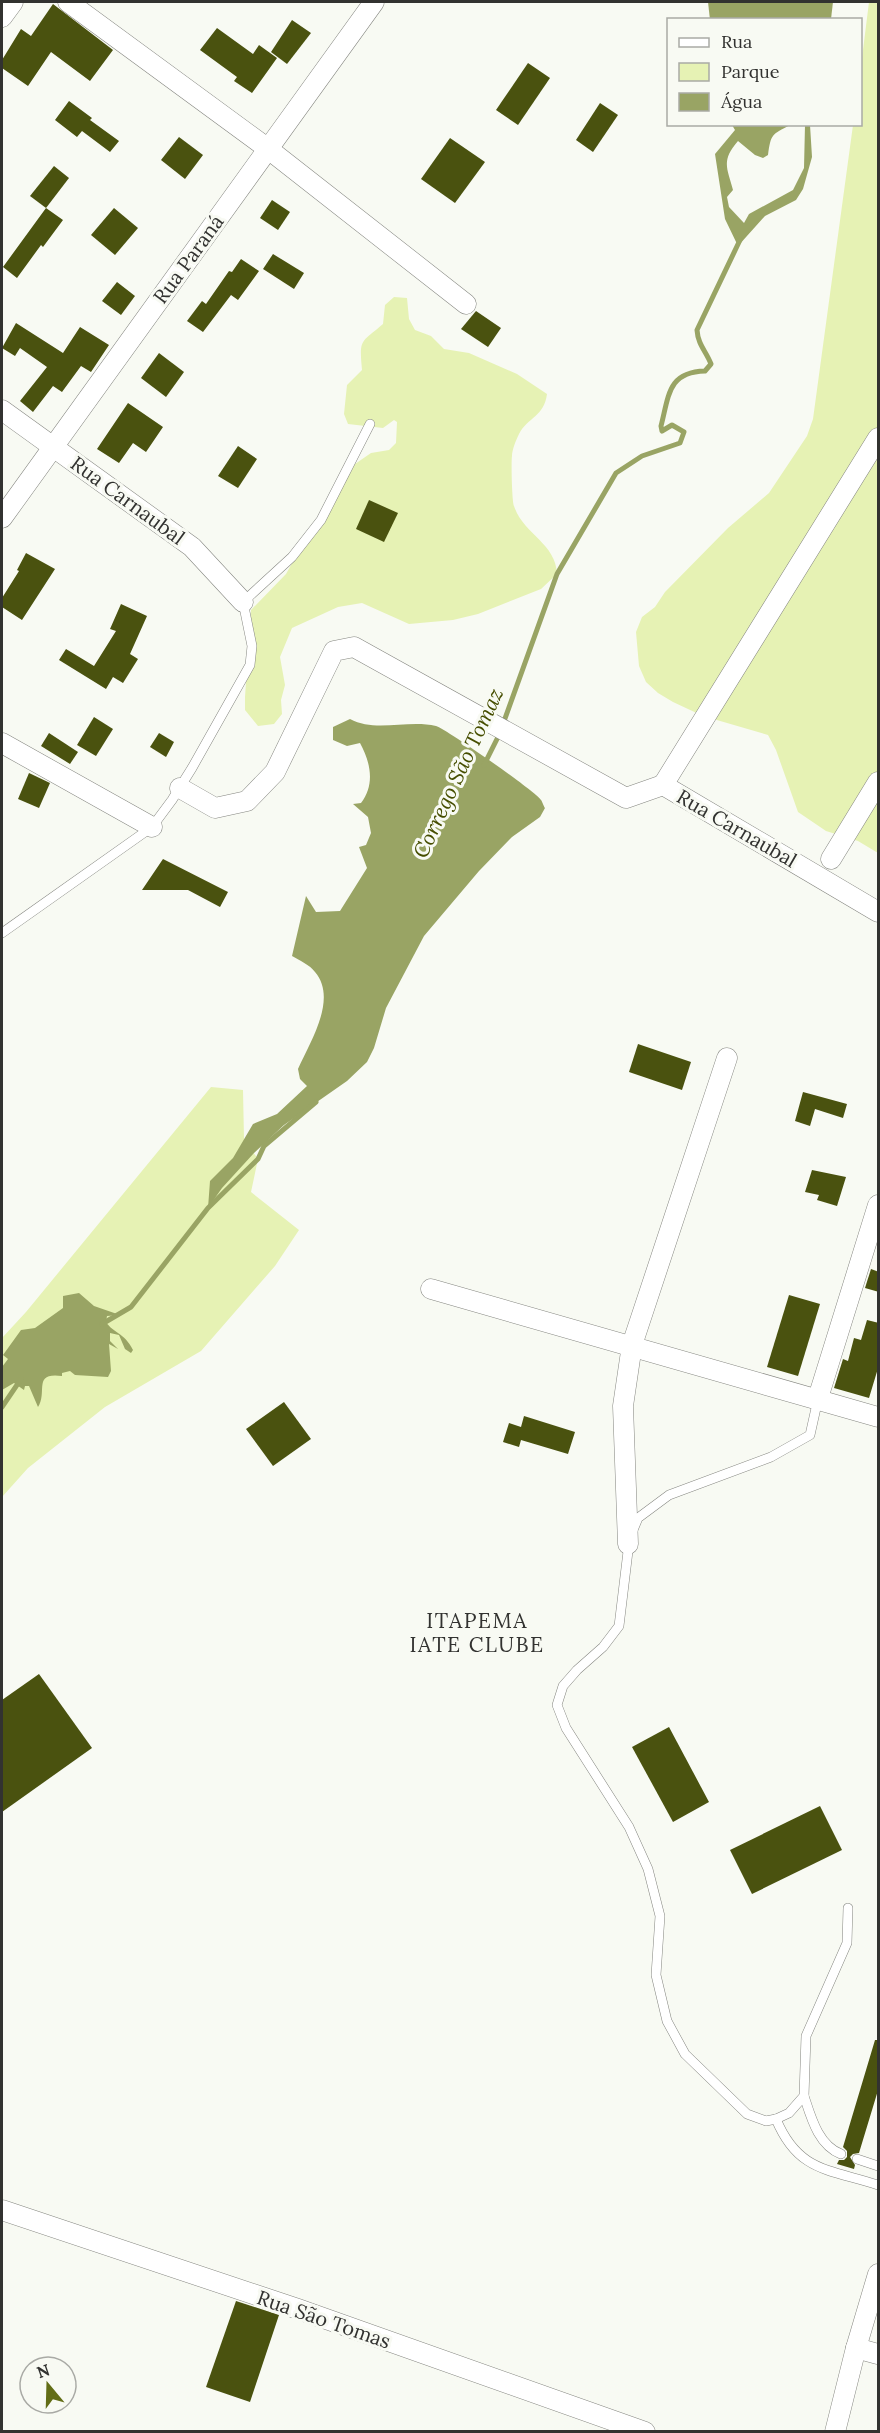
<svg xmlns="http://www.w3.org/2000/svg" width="880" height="2433" viewBox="0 0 880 2433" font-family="Lora,serif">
  <rect width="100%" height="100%" fill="#f8faf3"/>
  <g fill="#e6f2b4">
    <polygon points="869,2 878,2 878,853 858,841 826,831 798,812 776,750 768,735 703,716 673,702 658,693 646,682 639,666 636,632 642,617 655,607 665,592 728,528 769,493 807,436 813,419 853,125 860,124 861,66"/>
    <path d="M394,297L407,298L409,319L415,330L431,336L444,349L469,353L517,374L547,394C544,417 528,417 519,434C516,440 512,450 512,456C511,462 512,502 514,506C523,534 556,543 557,574L541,589L478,614L453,620L409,624L362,603L338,607L292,628L280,657L285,685L281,700L282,714L274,724L258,726L245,710V697L251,610L286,574L335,486L355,464L371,453L389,450L396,443L397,422L394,420L383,428L348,424L344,414L347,385L362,370C359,338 361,343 383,324L385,305Z"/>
    <polygon points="211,1087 243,1090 244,1139 258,1159 251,1192 299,1230 275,1266 201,1351 105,1407 28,1468 2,1497 2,1338 26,1312"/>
  </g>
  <g fill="#99a464">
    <polygon points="708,2 833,2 831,19 710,20"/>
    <path d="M732,125H790C772,135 771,133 768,155L763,158L755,155L738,141C721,161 727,167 733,190L727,197L729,207L744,223L749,214L793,190L804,168L805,125H810L812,157L803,189L796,200L765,216L738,246L725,219L715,154L735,130Z"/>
    <path d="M350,719C376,733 408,719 436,726C446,729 535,791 541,800C542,801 544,807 545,808L540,817L512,837L479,871L424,936L386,1008L374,1048L367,1062L347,1081L284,1125L254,1153L222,1188L208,1208L210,1181L233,1158L253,1124L277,1114L307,1086L300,1079L298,1069C310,1042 338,999 315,972C310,965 299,960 292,956L306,896L316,912L340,911L367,868L359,847L366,845L371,833L368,817L353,804L361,803C375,785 371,763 360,743L347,746L333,740V727Z"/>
    <path d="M79,1293L94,1306L120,1315L107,1316L106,1322C113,1333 124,1332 133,1350L131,1353L125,1349L119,1335L110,1333V1341L118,1349L109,1344L111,1371L108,1377L75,1375L70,1371L62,1373V1376C32,1372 48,1392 38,1407L29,1386H25L24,1390L14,1383L2,1390V1367L8,1359L3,1355L21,1330L35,1328L63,1308V1296Z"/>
  </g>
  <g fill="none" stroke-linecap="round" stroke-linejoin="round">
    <g stroke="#99a464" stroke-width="5">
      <path d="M503,724L557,574L616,473L642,456L680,443L684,432L672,425L662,431L661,426C669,395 668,372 705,371L711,364C706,351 698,345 697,330L740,240"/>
      <polyline points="484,765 500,733"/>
      <polyline points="102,1324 131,1307 208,1208 258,1159 264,1146 316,1102"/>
      <polyline points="2,1407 21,1379"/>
    </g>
  </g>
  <g fill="#4a520f">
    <polygon points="53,4 113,50 90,81 51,52 28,86 2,68 2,60 21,29 31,36"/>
    <polygon points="292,20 311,33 287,64 271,52"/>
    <polygon points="217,28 253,54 259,45 277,58 252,93 234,81 237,77 200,50"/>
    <polygon points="528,63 550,78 518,125 496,110"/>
    <polygon points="69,101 92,118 90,120 119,141 110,152 82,131 77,137 55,120"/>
    <polygon points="600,103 618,115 593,152 576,140"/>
    <polygon points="179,137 203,155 185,179 161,160"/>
    <polygon points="450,138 485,162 455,203 421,179"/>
    <polygon points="54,166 69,178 46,208 30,196"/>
    <polygon points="272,200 290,212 278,230 260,218"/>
    <polygon points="46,208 63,220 43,247 41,245 17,278 3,267"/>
    <polygon points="114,208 138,228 115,255 91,235"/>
    <polygon points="273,254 304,273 294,289 263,269"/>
    <polygon points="241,259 259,271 238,300 231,295 203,332 187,321 202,301 206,304 229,271 232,272"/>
    <polygon points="117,282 135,296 121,315 102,301"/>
    <polygon points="476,311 501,328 488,347 461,329"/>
    <polygon points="16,323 63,353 80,327 109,345 91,372 81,366 62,392 53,386 33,412 20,401 47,367 20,348 15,356 2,348"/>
    <polygon points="159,353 184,372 166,397 141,378"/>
    <polygon points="128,403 163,427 146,452 133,443 119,463 97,449"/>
    <polygon points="238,446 257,459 238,488 218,476"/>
    <polygon points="369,500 398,513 384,542 356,529"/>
    <polygon points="26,553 55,569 22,620 2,607 2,598 19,571 17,570"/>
    <polygon points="121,604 147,616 130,654 138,659 123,683 113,677 106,689 59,660 66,649 94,666 116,631 110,629"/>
    <polygon points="94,717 113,729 96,756 77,745"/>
    <polygon points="49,733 78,752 70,764 41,746"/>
    <polygon points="159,733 174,742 166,757 150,747"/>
    <polygon points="29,773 50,783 39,808 18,799"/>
    <polygon points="163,859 228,892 220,907 188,890 142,890"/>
    <polygon points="638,1044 691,1062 682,1090 629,1072"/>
    <polygon points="803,1092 847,1104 843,1118 815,1109 810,1126 795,1121"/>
    <polygon points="812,1170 846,1177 837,1206 817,1200 819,1195 805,1192"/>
    <polygon points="871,1269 879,1272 879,1292 865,1288"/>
    <polygon points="789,1295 820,1304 798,1376 767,1367"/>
    <polygon points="867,1320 879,1323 879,1365 869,1398 834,1388 843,1359 848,1361 854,1338 861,1340"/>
    <polygon points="284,1402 311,1439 273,1466 246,1429"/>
    <polygon points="524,1416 575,1432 568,1454 521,1440 519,1447 503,1442 509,1423 521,1427"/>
    <polygon points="39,1674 92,1748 2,1812 2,1700"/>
    <polygon points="669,1727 709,1802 673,1822 632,1747"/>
    <polygon points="820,1806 842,1850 752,1894 730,1850"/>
    <polygon points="875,2040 879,2040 879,2087 859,2153 853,2154 850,2157 855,2165 854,2169 837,2164 839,2160 844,2160 847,2157 847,2151 843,2147"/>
    <polygon points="236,2301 279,2315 250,2402 206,2387"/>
  </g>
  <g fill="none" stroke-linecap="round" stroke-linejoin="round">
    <defs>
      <g id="lane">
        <polyline points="2,933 152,827 172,800 192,768 250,665 252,646 243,602 292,557 321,520 370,424"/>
        <polyline points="633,1530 638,1518 669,1495 771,1457 810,1435 818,1399"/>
        <polyline points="629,1543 619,1626 603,1647 577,1670 563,1686 557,1705 566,1728 629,1827 648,1869 660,1916 656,1975 667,2021 685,2054 747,2114 766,2121 776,2119 789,2113 804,2096 806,2036 847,1943 848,1908"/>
        <path d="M804,2096C811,2117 818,2145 841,2154"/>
        <path d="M776,2119C798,2172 829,2169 878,2185"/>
        <polyline points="857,2159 878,2166"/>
      </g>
      <g id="street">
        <polyline points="68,2 267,148 466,304"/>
        <polyline points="2,17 13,2"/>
        <polyline points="2,410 192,547 243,602"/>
        <polyline points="2,518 374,2"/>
        <polyline points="2,743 152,827"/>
        <polyline points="663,785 878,438"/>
        <polyline points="180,788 215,808 247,801 275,772 334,651 354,647 626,798 663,785 878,912"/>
        <polyline points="831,859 878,782"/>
        <polyline points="431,1289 878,1417"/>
        <polyline points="818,1398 878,1205"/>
        <polyline points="628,1544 623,1406 632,1345 727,1058"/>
        <polyline points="2,2210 298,2309 645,2432"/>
        <polyline points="856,2348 878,2354"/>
        <polyline points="835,2432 856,2348 878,2274"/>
      </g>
    </defs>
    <use href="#lane" stroke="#858680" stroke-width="10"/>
    <use href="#street" stroke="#858680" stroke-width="21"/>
    <use href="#lane" stroke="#fff" stroke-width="9"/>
    <use href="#street" stroke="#fff" stroke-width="20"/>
  </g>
  <g text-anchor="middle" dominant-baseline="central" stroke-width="6" stroke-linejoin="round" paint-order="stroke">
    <g font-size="20" fill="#323230" stroke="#f8faf3">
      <text transform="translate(188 259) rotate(-54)">Rua Paraná</text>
      <text transform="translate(128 500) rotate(36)">Rua Carnaubal</text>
      <text transform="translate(737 828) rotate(30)">Rua Carnaubal</text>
      <text transform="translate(324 2319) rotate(19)">Rua São Tomas</text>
    </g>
    <g font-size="21" font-style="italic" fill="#464e00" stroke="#f8faf3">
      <text transform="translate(458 773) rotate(-65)">Corrego São Tomaz</text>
    </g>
    <g font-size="21" letter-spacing="1.5" fill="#323230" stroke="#f8faf3">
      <text x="477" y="1620">ITAPEMA<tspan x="477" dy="24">IATE CLUBE</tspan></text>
    </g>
  </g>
  <rect width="880" height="2433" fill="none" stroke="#323230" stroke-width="6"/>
  <rect x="667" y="18" width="195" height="108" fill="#f8faf3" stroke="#a9aaa5" stroke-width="1.5"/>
  <rect x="679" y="38" width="30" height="9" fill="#ffffff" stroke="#a9aaa5" stroke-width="1.5"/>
  <text x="721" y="48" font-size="18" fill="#323230">Rua</text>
  <rect x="679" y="63" width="30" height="18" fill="#e6f2b4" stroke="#a9aaa5" stroke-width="1.5"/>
  <text x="721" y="78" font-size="18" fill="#323230">Parque</text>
  <rect x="679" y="93" width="30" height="18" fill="#99a464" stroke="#a9aaa5" stroke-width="1.5"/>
  <text x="721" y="108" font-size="18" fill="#323230">Água</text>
  <g transform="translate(48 2385) rotate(341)"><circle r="28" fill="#f8faf3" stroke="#a9aaa5" stroke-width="1.5"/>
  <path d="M0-4.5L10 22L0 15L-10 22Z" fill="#626d16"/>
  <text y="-9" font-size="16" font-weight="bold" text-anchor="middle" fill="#323230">N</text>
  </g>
</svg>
